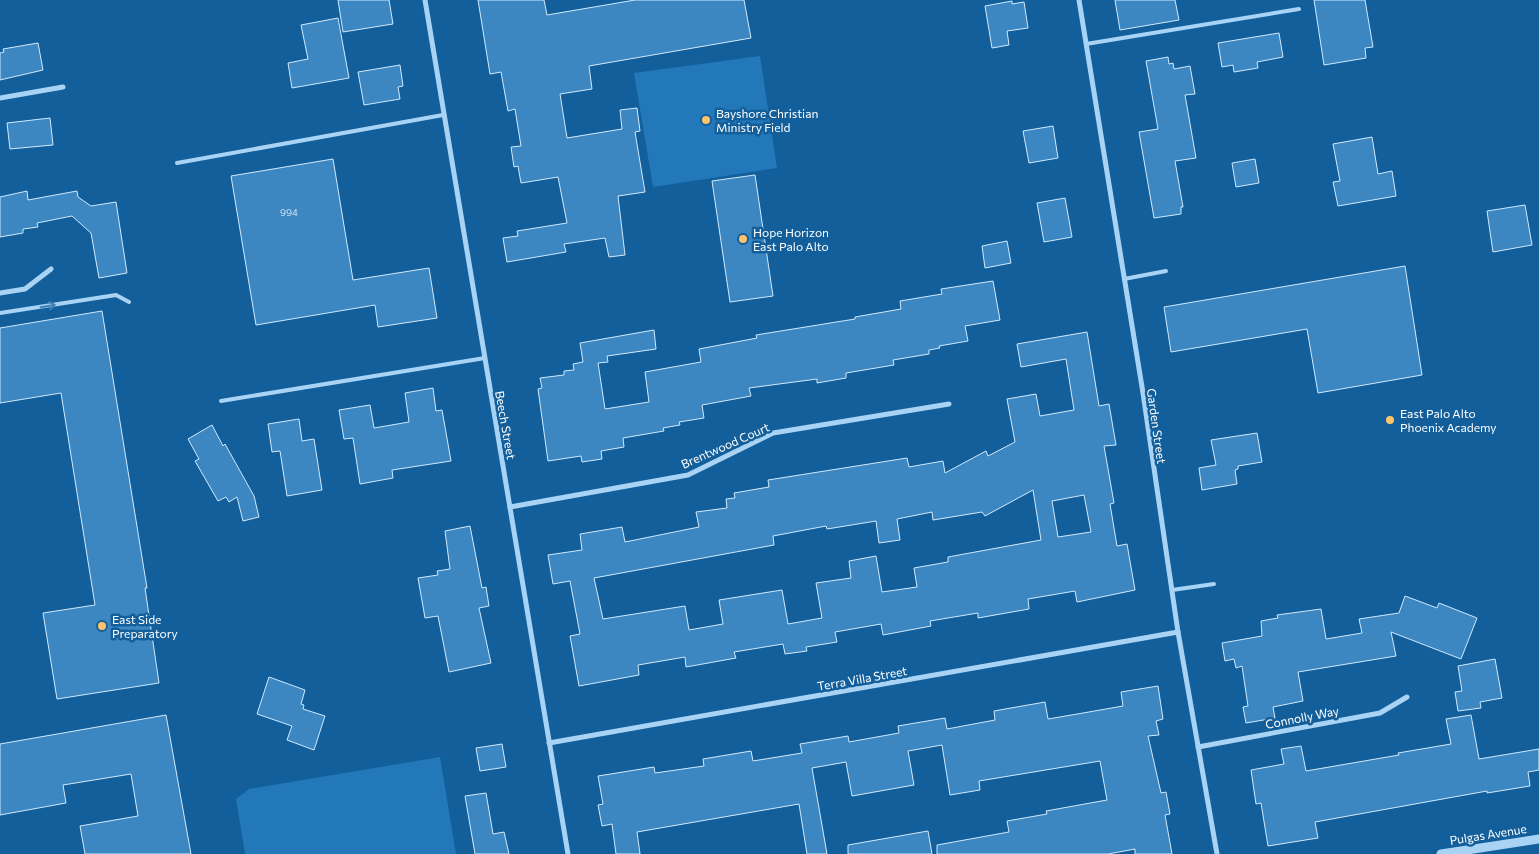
<svg xmlns="http://www.w3.org/2000/svg" width="1539" height="854" viewBox="0 0 1539 854" font-family="Commissioner,sans-serif">
  <rect width="100%" height="100%" fill="#135f9b"/>
  <g fill="#2278b9">
    <polygon points="760,56 777,168 653,187 634,73"/>
    <polygon points="440,757 456,854 245,854 236,799 249,789"/>
  </g>
  <g fill="#3c87c2" stroke="#d0eafd" fill-rule="evenodd">
    <polygon points="338,0 389,0 393,24 343,32"/>
    <polygon points="478,0 544,0 547,15 635,0 744,0 751,38 589,66 592,89 560,94 567,138 622,129 620,110 637,108 640,131 635,132 645,192 618,196 625,255 609,257 605,238 564,244 566,252 507,262 503,238 518,236 517,231 567,223 558,177 521,183 518,166 514,167 511,147 521,146 515,109 508,111 501,72 490,74"/>
    <polygon points="1115,0 1175,0 1179,20 1120,30"/>
    <polygon points="1314,0 1365,0 1373,47 1365,48 1366,58 1324,65"/>
    <polygon points="1012,1 1012,4 1024,2 1028,28 1007,31 1009,45 992,48 985,6"/>
    <polygon points="338,18 349,78 292,88 288,63 308,59 301,25"/>
    <polygon points="1279,33 1283,57 1257,62 1258,68 1234,72 1233,65 1222,67 1218,43"/>
    <polygon points="38,43 43,70 0,80 0,53 4,52 3,49"/>
    <polygon points="1168,57 1169,64 1173,63 1174,69 1190,66 1195,94 1185,95 1196,158 1175,161 1183,207 1181,207 1181,214 1154,218 1139,132 1158,129 1146,61"/>
    <polygon points="400,65 403,86 398,87 400,99 364,105 358,72"/>
    <polygon points="50,118 53,145 10,149 7,123"/>
    <polygon points="1053,126 1058,158 1029,163 1023,131"/>
    <polygon points="1372,137 1378,174 1392,171 1396,196 1338,206 1333,182 1340,181 1333,144"/>
    <polygon points="333,159 353,280 429,268 437,318 378,327 375,305 256,325 231,176"/>
    <polygon points="1255,159 1259,183 1236,187 1232,163"/>
    <polygon points="755,175 773,296 730,302 712,181"/>
    <polygon points="27,191 28,200 77,191 78,197 91,206 116,202 127,273 99,278 91,233 72,216 37,223 38,227 23,229 23,233 0,237 0,197"/>
    <polygon points="1065,198 1072,237 1044,242 1037,203"/>
    <polygon points="1525,205 1532,245 1493,252 1487,211"/>
    <polygon points="1007,241 1011,263 985,268 982,246"/>
    <polygon points="1405,266 1422,375 1318,393 1307,329 1171,352 1164,307"/>
    <polygon points="993,281 1000,320 965,326 968,341 939,346 940,348 929,350 929,354 893,360 894,365 846,373 846,378 817,383 817,379 749,388 751,396 702,405 704,418 679,422 680,425 663,428 664,431 623,438 624,447 601,451 602,459 582,462 581,456 548,461 538,389 542,388 540,378 564,375 564,371 574,370 573,364 583,362 580,343 654,330 656,349 607,356 608,362 598,363 605,409 649,402 645,372 701,362 699,349 757,338 756,335 855,319 855,317 901,309 900,301 942,294 941,289"/>
    <polygon points="102,311 147,588 145,588 159,683 57,699 43,613 95,605 61,393 0,403 0,328"/>
    <path d="M1087,332L1099,406L1109,404L1116,445L1104,446L1114,503L1110,504L1117,546L1127,544L1135,590L1077,602L1075,591L1028,599L1029,609L978,618V613L930,621L931,626L883,635L881,624L835,632L837,642L806,647L807,651L785,654L783,644L734,652L736,658L686,667L685,657L638,665L639,675L579,686L570,636L580,634L570,581L553,584L548,555L582,550L580,534L622,527L625,542L699,527L696,512L727,508L726,499L735,498L734,493L769,487L768,480L907,458L909,467L943,461L945,473L986,451L988,456L1015,442L1007,399L1036,394L1040,416L1074,410L1066,359L1021,367L1017,344ZM1033,490L1041,540L948,557V562L914,568L917,587L882,592L876,556L849,561L851,578L816,583L822,618L788,624L782,590L719,600L723,624L689,630L685,606L603,619L594,578L774,545L773,536L826,526L827,529L876,521L879,543L900,540L897,519L932,512L933,520L982,512L985,516ZM1084,495L1091,532L1058,537L1052,501Z"/>
    <polygon points="433,388 436,411 442,410 451,461 392,470 393,478 360,484 353,438 344,439 339,410 370,405 374,428 409,422 405,393"/>
    <polygon points="299,419 302,441 314,439 322,490 287,496 280,451 272,452 268,424"/>
    <polygon points="212,425 223,446 225,444 254,496 259,517 243,521 237,497 229,502 226,497 218,501 195,461 199,459 188,439"/>
    <polygon points="1257,433 1262,462 1238,466 1238,469 1235,470 1237,484 1202,490 1199,468 1216,465 1211,440"/>
    <polygon points="470,526 482,588 486,587 489,606 479,608 491,663 449,672 438,616 425,618 418,578 438,575 437,571 450,569 445,531"/>
    <polygon points="1405,596 1437,608 1439,603 1477,618 1461,659 1391,632 1396,656 1298,672 1303,701 1273,707 1275,718 1246,723 1243,707 1248,706 1242,666 1236,668 1234,659 1225,661 1222,643 1262,636 1261,621 1278,618 1277,615 1321,609 1326,639 1362,633 1359,619 1399,613"/>
    <polygon points="1495,659 1502,698 1480,702 1481,708 1458,711 1455,692 1462,691 1458,666"/>
    <polygon points="269,677 305,690 301,704 304,705 303,709 325,716 314,750 287,740 292,726 257,714"/>
    <polygon points="1158,686 1163,719 1156,721 1159,735 1148,736 1161,793 1166,792 1170,814 1165,815 1172,854 1135,854 1135,849 1108,854 937,854 937,845 1009,832 1007,821 1047,814 1046,811 1107,800 1100,761 979,781 980,790 950,795 942,745 908,751 914,785 852,796 846,762 812,768 827,854 807,854 799,804 637,832 640,854 616,854 612,824 602,826 598,805 603,804 598,776 654,767 655,773 704,766 703,759 751,751 753,761 802,753 800,744 848,736 849,742 899,733 898,726 945,718 947,729 995,720 994,711 1045,702 1048,719 1083,713 1123,706 1121,692"/>
    <polygon points="166,715 191,854 85,854 80,826 138,816 131,774 63,785 66,803 0,815 0,744"/>
    <polygon points="1471,715 1479,759 1539,749 1539,770 1528,772 1530,786 1487,793 1487,791 1315,822 1318,838 1268,846 1261,803 1256,804 1251,770 1284,764 1281,749 1301,746 1306,771 1399,755 1398,753 1451,744 1446,719"/>
    <polygon points="502,744 506,767 480,771 476,748"/>
    <polygon points="486,793 493,834 504,832 509,854 475,854 465,796"/>
    <polygon points="928,831 932,854 848,854 848,845"/>
  </g>
  <g fill="none" stroke-linecap="round" stroke-linejoin="round">
    <g stroke="#a8d3f4" stroke-width="4">
      <polyline points="1086,44 1299,9"/>
      <polyline points="177,163 443,115"/>
      <polyline points="1124,279 1166,271"/>
      <polyline points="0,313 116,295 129,302"/>
      <polyline points="221,401 485,358"/>
      <polyline points="1172,590 1214,584"/>
    </g>
    <g stroke="#a8d3f4" stroke-width="5">
      <polyline points="425,0 568,854"/>
      <polyline points="1079,0 1143,393 1178,632 1217,854"/>
      <polyline points="0,98 63,87"/>
      <polyline points="0,293 25,289 51,269"/>
      <polyline points="510,507 688,475 773,433 949,404"/>
      <polyline points="549,743 1178,632"/>
      <polyline points="1198,747 1380,713 1407,697"/>
    </g>
    <polyline stroke="#a8d3f4" stroke-width="9" points="1441,854 1539,839"/>
  </g>
  <defs><path id="oneway-shaft" d="M-6 0H5M1.5-3L5.5 0L1.5 3" fill="none" stroke-width="1.6" stroke-linecap="round" stroke-linejoin="round" transform="scale(1.25)"/></defs>
  <use stroke="#4082b6" href="#oneway-shaft" transform="translate(48 306) rotate(-9)"/>
  <g fill="#ffc36b" stroke="#135f9b" stroke-width="2">
    <circle cx="706" cy="120" r="5"/>
    <circle cx="743" cy="239" r="5"/>
    <circle cx="1390" cy="420" r="5"/>
    <circle cx="102" cy="626" r="5"/>
  </g>
  <g text-anchor="middle" dominant-baseline="central" stroke-width="5" stroke-linejoin="round" paint-order="stroke">
    <g font-size="10" fill="#cee1f0">
      <text x="289" y="212">994</text>
    </g>
    <g font-size="12" fill="#fff" stroke="#135f9b" text-anchor="start">
      <text x="716" y="113">Bayshore Christian<tspan x="716" dy="14">Ministry Field</tspan></text>
      <text x="753" y="232">Hope Horizon<tspan x="753" dy="14">East Palo Alto</tspan></text>
      <text x="1400" y="413">East Palo Alto<tspan x="1400" dy="14">Phoenix Academy</tspan></text>
      <text x="112" y="619">East Side<tspan x="112" dy="14">Preparatory</tspan></text>
    </g>
    <g font-size="12" fill="#fff" stroke="#135f9b">
      <text transform="translate(506 425) rotate(80)">Beech Street</text>
      <text transform="translate(1157 426) rotate(82)">Garden Street</text>
      <text transform="translate(725 445) rotate(-24)">Brentwood Court</text>
      <text transform="translate(862 678) rotate(-10)">Terra Villa Street</text>
      <text transform="translate(1302 717) rotate(-11)">Connolly Way</text>
      <text transform="translate(1488 834) rotate(-9)">Pulgas Avenue</text>
    </g>
  </g>
</svg>
